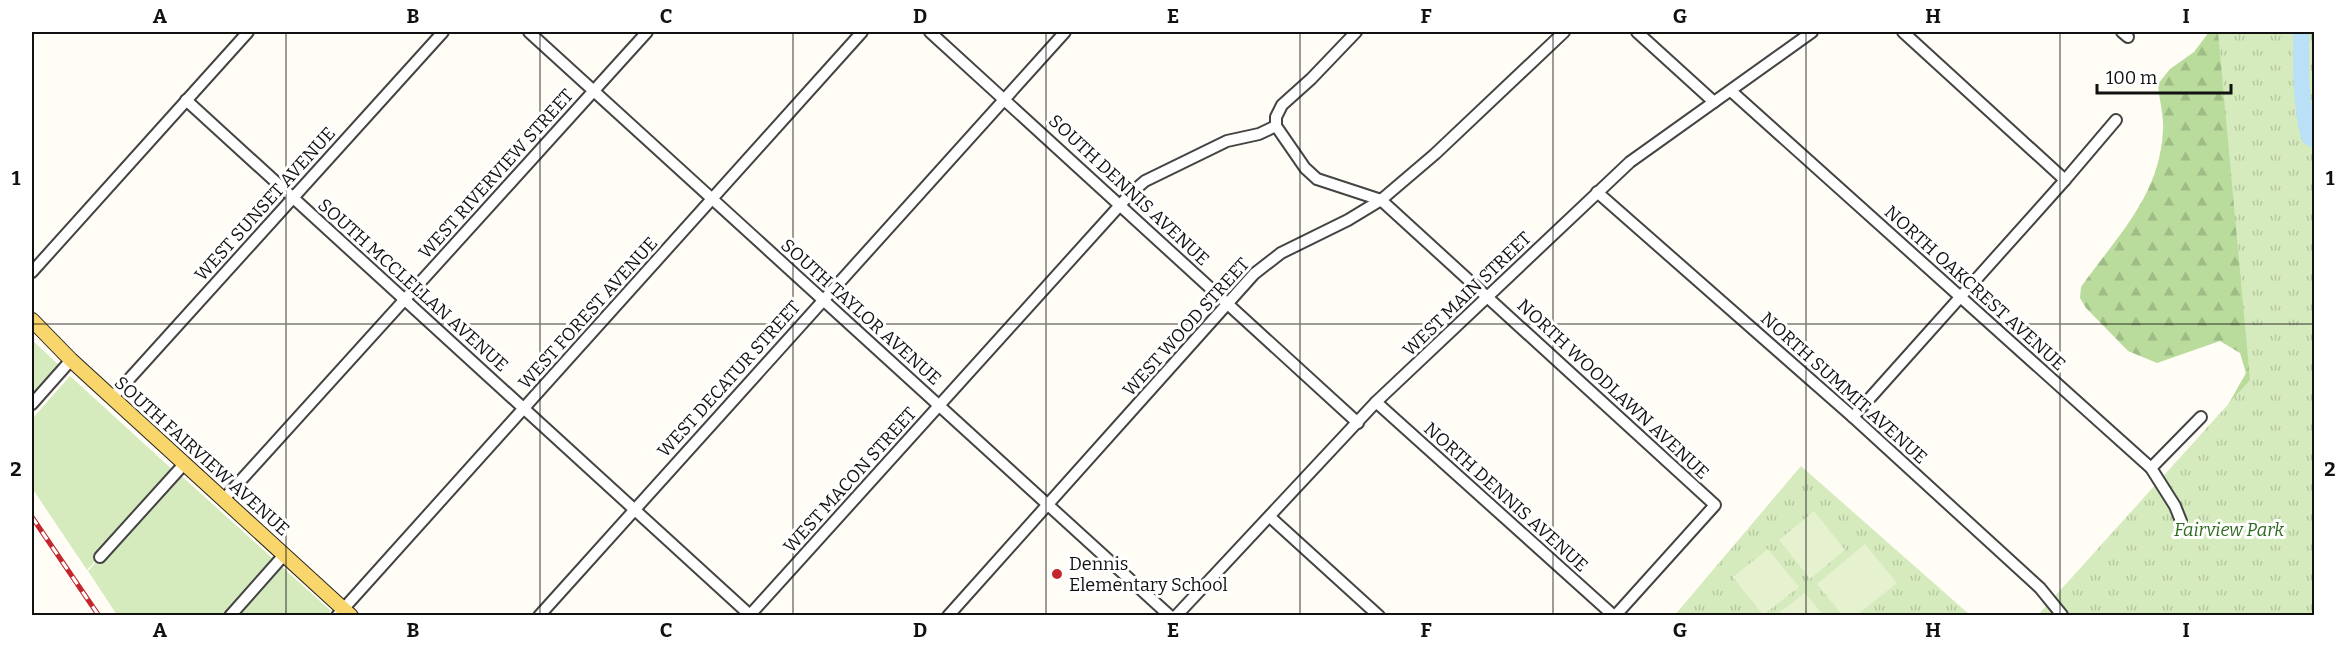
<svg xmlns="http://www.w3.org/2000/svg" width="2346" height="647" viewBox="0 0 2346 647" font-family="Bitter,serif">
  <defs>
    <pattern id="forest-firs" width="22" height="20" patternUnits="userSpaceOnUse" patternTransform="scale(1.5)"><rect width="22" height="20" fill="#b9dc9c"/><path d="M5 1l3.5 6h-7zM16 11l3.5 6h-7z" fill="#9ebc85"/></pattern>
    <pattern id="park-tufts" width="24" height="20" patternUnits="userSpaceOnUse" patternTransform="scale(1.5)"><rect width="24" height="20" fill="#d5ebbd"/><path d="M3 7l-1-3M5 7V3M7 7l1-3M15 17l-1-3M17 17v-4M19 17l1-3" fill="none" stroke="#b6c8a1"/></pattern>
  </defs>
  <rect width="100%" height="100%" fill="#fffdf5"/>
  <g fill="#d5ebbd">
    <polygon points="32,340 63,369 32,404"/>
    <polygon points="70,376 175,472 87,570 32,488 32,419"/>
    <polygon points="177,472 331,611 326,616 117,615 88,571"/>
  </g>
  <path fill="url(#forest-firs)" d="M2209,32H2314V473L2215,428L2246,373L2240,353L2220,341L2157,363L2128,351L2086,308L2080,298L2081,287C2117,236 2160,196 2163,130C2164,116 2159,99 2158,84L2170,69L2194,52Z"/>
  <g fill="url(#park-tufts)">
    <polygon points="2218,32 2314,32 2314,615 2037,616 2250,380"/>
    <polygon points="1801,466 1970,615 1674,616"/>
  </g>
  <g fill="#e6f2cf">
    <polygon points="1814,511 1845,550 1810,579 1779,540"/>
    <polygon points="1865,544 1897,583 1857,615 1842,615 1817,584"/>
    <polygon points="1768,549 1799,587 1763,615 1733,577"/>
    <polygon points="1805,593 1823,615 1776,615"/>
  </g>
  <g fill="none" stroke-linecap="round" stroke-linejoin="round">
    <path stroke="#b9e0f7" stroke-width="16" d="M2301,32C2301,67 2300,102 2309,137L2314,140"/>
    <defs>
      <g id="minor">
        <polyline points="529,32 1170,616"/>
        <polyline points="930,32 1358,423"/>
        <polyline points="1637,32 1714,102"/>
        <polyline points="1903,32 2065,180"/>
        <polyline points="2122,32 2128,37"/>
        <polyline points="1731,91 2151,468 2175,506 2181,521"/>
        <polyline points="186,100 751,616"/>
        <polyline points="1276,126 1305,168 1317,179 1381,200 1715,505 1615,616"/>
        <polyline points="1597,192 1853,417 2040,588 2062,615"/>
        <polyline points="32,272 248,32"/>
        <polyline points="112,398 443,32"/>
        <polyline points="1376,402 1614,616"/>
        <polyline points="32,404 71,360"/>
        <polyline points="1853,417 2065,180 2116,120"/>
        <polyline points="2151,468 2201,417"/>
        <polyline points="224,499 647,32"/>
        <polyline points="1270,517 1379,616"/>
        <polyline points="100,557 185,463"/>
        <polyline points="230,616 284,555"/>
        <polyline points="337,616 862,32"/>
        <polyline points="539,616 1065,32"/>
        <polyline points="749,616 1131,193 1145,181 1227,141 1259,134 1276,126 1276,117 1282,105 1311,79 1356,32"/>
        <polyline points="948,616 1254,274 1281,253 1348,220 1381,200 1435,154 1564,32"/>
        <polyline points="1176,616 1376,402 1630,162 1812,32"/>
      </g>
      <polyline id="major" points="32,320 71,360 351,616"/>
    </defs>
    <use href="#minor" stroke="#444" stroke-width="14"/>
    <use href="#major" stroke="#222" stroke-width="16"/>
    <use href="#minor" stroke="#fff" stroke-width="10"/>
    <use href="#major" stroke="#f9d66b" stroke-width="14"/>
    <defs>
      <polyline id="rail" points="32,517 99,616"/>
    </defs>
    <use href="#rail" stroke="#c4262e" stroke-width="5"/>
    <use href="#rail" stroke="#fff" stroke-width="3" stroke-dasharray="9" stroke-linecap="butt"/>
  </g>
  <path fill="none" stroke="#111" stroke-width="1.5" stroke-opacity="0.55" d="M286,32V616M540,32V616M793,32V616M1046,32V616M1300,32V616M1553,32V616M1806,32V616M2060,32V616M32,324H2314"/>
  <circle fill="#c4262e" stroke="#fff" stroke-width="2" cx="1057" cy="574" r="6"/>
  <g text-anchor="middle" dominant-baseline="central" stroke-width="6" stroke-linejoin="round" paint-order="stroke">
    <g font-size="18" fill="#111" stroke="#fff">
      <text transform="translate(496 174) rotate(-48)">WEST RIVERVIEW STREET</text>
      <text transform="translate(1129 190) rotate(43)">SOUTH DENNIS AVENUE</text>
      <text transform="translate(265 204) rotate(-48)">WEST SUNSET AVENUE</text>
      <text transform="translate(413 285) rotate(42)">SOUTH MCCLELLAN AVENUE</text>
      <text transform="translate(1975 288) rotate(42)">NORTH OAKCREST AVENUE</text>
      <text transform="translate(1467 294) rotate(-44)">WEST MAIN STREET</text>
      <text transform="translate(861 312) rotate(42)">SOUTH TAYLOR AVENUE</text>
      <text transform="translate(588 313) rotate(-48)">WEST FOREST AVENUE</text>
      <text transform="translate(1186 327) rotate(-48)">WEST WOOD STREET</text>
      <text transform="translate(729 379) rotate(-48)">WEST DECATUR STREET</text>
      <text transform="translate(1844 388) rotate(42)">NORTH SUMMIT AVENUE</text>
      <text transform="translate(1613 389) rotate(43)">NORTH WOODLAWN AVENUE</text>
      <text transform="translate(202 456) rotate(42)">SOUTH FAIRVIEW AVENUE</text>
      <text transform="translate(850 480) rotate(-48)">WEST MACON STREET</text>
      <text transform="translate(1506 497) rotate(42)">NORTH DENNIS AVENUE</text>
    </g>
    <g font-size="18" font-style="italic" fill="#2f6b1f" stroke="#fff">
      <text x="2229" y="530">Fairview Park</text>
    </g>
    <g font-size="18" fill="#111" stroke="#fff" text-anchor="start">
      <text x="1069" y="564">Dennis<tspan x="1069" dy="21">Elementary School</tspan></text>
    </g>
  </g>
  <rect width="2346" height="647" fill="none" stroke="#ffffff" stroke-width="66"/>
  <path d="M2097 84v9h134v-9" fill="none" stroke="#111111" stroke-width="3"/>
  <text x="2106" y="84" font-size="18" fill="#111111" stroke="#ffffff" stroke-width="4.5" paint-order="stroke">100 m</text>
  <rect x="33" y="33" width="2280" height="581" fill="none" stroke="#111" stroke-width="2"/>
  <g font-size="20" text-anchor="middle" font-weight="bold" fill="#111">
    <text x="160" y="23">A</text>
    <text x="413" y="23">B</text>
    <text x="666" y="23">C</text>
    <text x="920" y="23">D</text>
    <text x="1173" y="23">E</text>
    <text x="1426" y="23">F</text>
    <text x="1680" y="23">G</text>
    <text x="1933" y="23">H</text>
    <text x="2186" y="23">I</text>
    <text x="16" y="185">1</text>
    <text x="2330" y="185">1</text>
    <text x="16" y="476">2</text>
    <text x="2330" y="476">2</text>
    <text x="160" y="637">A</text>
    <text x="413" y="637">B</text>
    <text x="666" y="637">C</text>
    <text x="920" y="637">D</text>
    <text x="1173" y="637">E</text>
    <text x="1426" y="637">F</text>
    <text x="1680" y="637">G</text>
    <text x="1933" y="637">H</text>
    <text x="2186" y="637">I</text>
  </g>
</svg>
